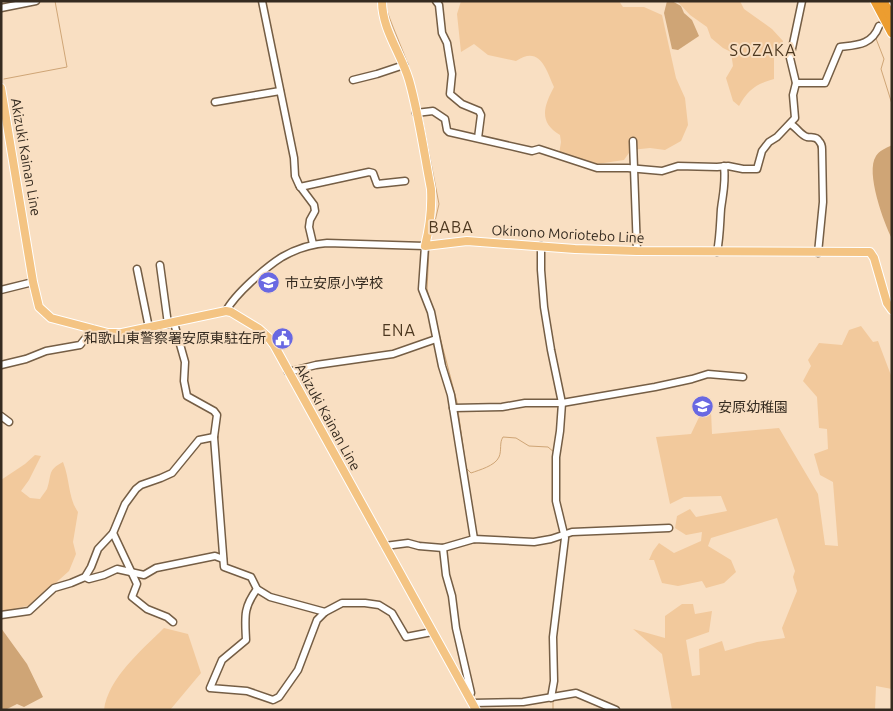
<svg xmlns="http://www.w3.org/2000/svg" width="893" height="711" viewBox="0 0 893 711" font-family="Ubuntu,'Noto Sans JP',sans-serif">
  <rect width="100%" height="100%" fill="#f9dfc2"/>
  <g fill="#f2c99c">
    <path d="M461,1H619L623,7H644L662,15L676,78L685,98L688,125L681,141L665,150L650,148L631,150L624,160L597,164L559,154L561,142L560,135C538,122 544,106 554,87C546,69 540,45 516,61L488,55L474,44L461,52L457,14Z"/>
    <path d="M677,1H740L744,9L772,29L783,41L782,47L774,53V79C756,84 748,90 739,106L733,101L726,78L733,66L731,52L723,48L711,38L707,27L690,15Z"/>
    <polygon points="861,326 873,342 878,341 892,378 892,689 876,686 875,710 672,710 662,654 633,629 665,638 665,616 682,604 693,604 695,614 712,611 709,632 686,640 692,676 700,675 699,649 722,641 725,651 757,642 785,638 782,628 797,591 793,577 795,571 777,518 711,538 708,546 731,560 736,572 724,583 706,588 702,581 678,586 662,583 654,560 649,560 653,551 659,543 674,553 701,541 702,532 686,535 675,528 677,516 690,509 696,517 727,511 721,496 684,497 670,504 656,437 691,434 702,411 711,411 712,434 779,428 818,494 825,545 838,546 833,482 820,475 814,454 828,449 827,429 819,428 817,397 803,381 811,366 808,360 819,343 842,345 849,330"/>
    <path d="M35,455L41,456L29,480L21,491L30,498L40,499C42,496 45,492 47,489C52,475 47,470 63,462C70,479 68,498 78,512L73,542L76,554L69,571L31,605L1,612V480L25,464Z"/>
    <path d="M164,628L188,634L201,673L170,710H104C108,678 142,650 164,628Z"/>
  </g>
  <g fill="#cfa576">
    <polygon points="667,1 672,1 681,6 684,13 692,20 699,36 678,50 672,49 664,13"/>
    <path d="M892,145V239C884,223 865,172 876,156C879,151 886,148 892,145Z"/>
    <polygon points="1,628 27,664 43,697 24,707 17,704 5,710 1,710"/>
  </g>
  <g fill="none" stroke-linecap="round" stroke-linejoin="round">
    <g stroke="#cfa576" stroke-width="1">
      <path d="M386,8C395,35 409,61 415,89"/>
      <polyline points="874,30 875,26 881,19"/>
      <polyline points="875,36 884,59 881,69 892,104"/>
      <polyline points="4,79 67,67 55,1"/>
      <polyline points="422,117 439,204 430,243"/>
      <polyline points="429,250 427,289 431,305"/>
      <polyline points="435,318 458,406"/>
      <path d="M458,410L466,468L471,473C479,470 495,466 499,457C502,450 499,443 503,437L516,438L529,446L548,447L555,453"/>
      <polyline points="559,458 559,467"/>
      <polyline points="565,568 568,537"/>
      <polyline points="553,710 553,701"/>
    </g>
    <defs>
      <g id="minor">
        <polyline points="262,1 294,158 295,176 299,185 314,205 315,211 310,220 309,227 313,244"/>
        <polyline points="436,1 439,5 442,33 447,43 452,74 450,94 462,104 479,111 481,115 478,138"/>
        <polyline points="1,8 36,1"/>
        <polyline points="353,80 377,74 404,65"/>
        <path d="M796,83H825L840,47C857,45 872,45 879,26"/>
        <polyline points="215,102 280,91"/>
        <polyline points="416,113 433,111 445,119 447,130 449,132 532,151 539,149 597,168 628,168 662,171 678,166 717,167 728,166 743,169 757,169 762,151 769,142 777,137 795,118 793,95 796,83 790,58 802,1"/>
        <path d="M790,124C797,127 800,135 807,137C812,138 816,136 819,141C821,143 822,146 822,149L823,202L818,253"/>
        <polyline points="633,141 637,251"/>
        <polyline points="300,187 369,172 373,173 377,184 405,181"/>
        <polyline points="541,246 541,270 544,307 551,350 562,403 560,431 556,457 556,501 565,538 553,637 554,681 551,698"/>
        <path d="M717,252C720,237 720,223 721,209C723,193 726,183 724,166"/>
        <polyline points="160,265 168,324"/>
        <polyline points="137,269 149,328"/>
        <polyline points="1,290 33,282"/>
        <path d="M226,311C235,294 266,267 282,257C296,249 311,244 327,243L425,246L422,289L431,312L442,366L451,395L474,539"/>
        <polyline points="174,323 185,362 184,381 187,396 214,411 217,415 214,437 224,567 251,577 257,589 270,597 325,612"/>
        <polyline points="1,365 26,359 46,351 80,345 93,329"/>
        <polyline points="288,372 316,365 393,354 436,339"/>
        <polyline points="453,408 502,407 525,403 562,403 655,387 692,379 708,374 743,377"/>
        <polyline points="1,416 9,422"/>
        <polyline points="113,533 137,584 132,597 147,609 167,617 173,622"/>
        <polyline points="385,546 408,543 419,546 443,548 474,539 534,542 551,539 572,532 669,528"/>
        <polyline points="443,548 446,575 452,596 456,628 471,693 469,696"/>
        <polyline points="85,577 89,579 104,575 117,569 144,575 156,568 215,556 223,559"/>
        <path d="M257,589C243,608 245,617 246,640L222,660L210,688L247,691L273,700L279,697L298,670L317,620L325,612L342,603H365L379,605L392,613L406,637L432,632"/>
        <polyline points="1,615 29,611 54,588 71,583 85,577 91,567 98,549 113,533 125,504 136,489 141,485 161,478 172,473 199,440 214,437"/>
        <polyline points="472,703 523,702 576,693 616,710"/>
      </g>
      <g id="major">
        <path d="M382,1C382,30 401,53 409,80C419,115 424,153 431,189C432,209 430,227 425,246L467,241L575,249L637,251L865,252H870L874,258L887,303L892,310"/>
        <polyline points="1,88 33,282 39,307 51,318 108,333 122,333 226,311 231,312 259,329 268,337 274,345 476,710"/>
      </g>
      <g id="highway">
        <polyline points="875,1 892,33"/>
        <polyline points="883,1 892,18"/>
      </g>
    </defs>
    <use href="#minor" stroke="#755e45" stroke-width="9"/>
    <use href="#major" stroke="#fff" stroke-width="10"/>
    <use href="#highway" stroke="#fff" stroke-width="11"/>
    <use href="#minor" stroke="#fff" stroke-width="6"/>
    <use href="#major" stroke="#f4c483" stroke-width="8"/>
    <use href="#highway" stroke="#ec9d30" stroke-width="9"/>
  </g>
  <defs>
    <symbol id="school-disc" viewBox="-11 -11 22 22"><circle r="9.5" fill="#6968e2" stroke="#f9dfc2"/><path d="M0-5L7-2L0 1L-7-2ZM-4 1L0 2.5L4 1V4Q0 6-4 4Z" fill="#fff"/></symbol>
    <symbol id="civic-disc" viewBox="-11 -11 22 22"><circle r="9.5" fill="#6968e2" stroke="#f9dfc2"/><path d="M-.6-6.5H3V-4.5H.6V-3L4-1V1h2V6H-6V1h2V-1L-.6-3ZM-1.2 2.5V6h2.4V2.5Z" fill="#fff"/></symbol>
  </defs>
  <g fill-rule="evenodd">
    <use href="#school-disc" x="256" y="270" width="25" height="25"/>
    <use href="#civic-disc" x="270" y="326" width="25" height="25"/>
    <use href="#school-disc" x="690" y="394" width="25" height="25"/>
  </g>
  <g text-anchor="middle" dominant-baseline="central" stroke-width="4" stroke-linejoin="round" paint-order="stroke">
    <g font-size="14" fill="#352b20" stroke="#f9dfc2">
      <text transform="translate(26 157) rotate(80)">Akizuki Kainan Line</text>
      <text transform="translate(568 234) rotate(3)">Okinono Moriotebo Line</text>
      <text transform="translate(328 417) rotate(61)">Akizuki Kainan Line</text>
    </g>
    <g font-size="14" fill="#352b20" stroke="#f9dfc2" text-anchor="start">
      <text x="285" y="283">市立安原小学校</text>
      <text x="266" y="338" text-anchor="end">和歌山東警察署安原東駐在所</text>
      <text x="718" y="407">安原幼稚園</text>
    </g>
    <g font-size="16" letter-spacing="1" fill="#4d3820" stroke="#f9dfc2">
      <text x="763" y="50">SOZAKA</text>
      <text x="451" y="227">BABA</text>
      <text x="399" y="330">ENA</text>
    </g>
  </g>
  <rect width="893" height="711" fill="none" stroke="#352b20" stroke-width="5"/>
</svg>
